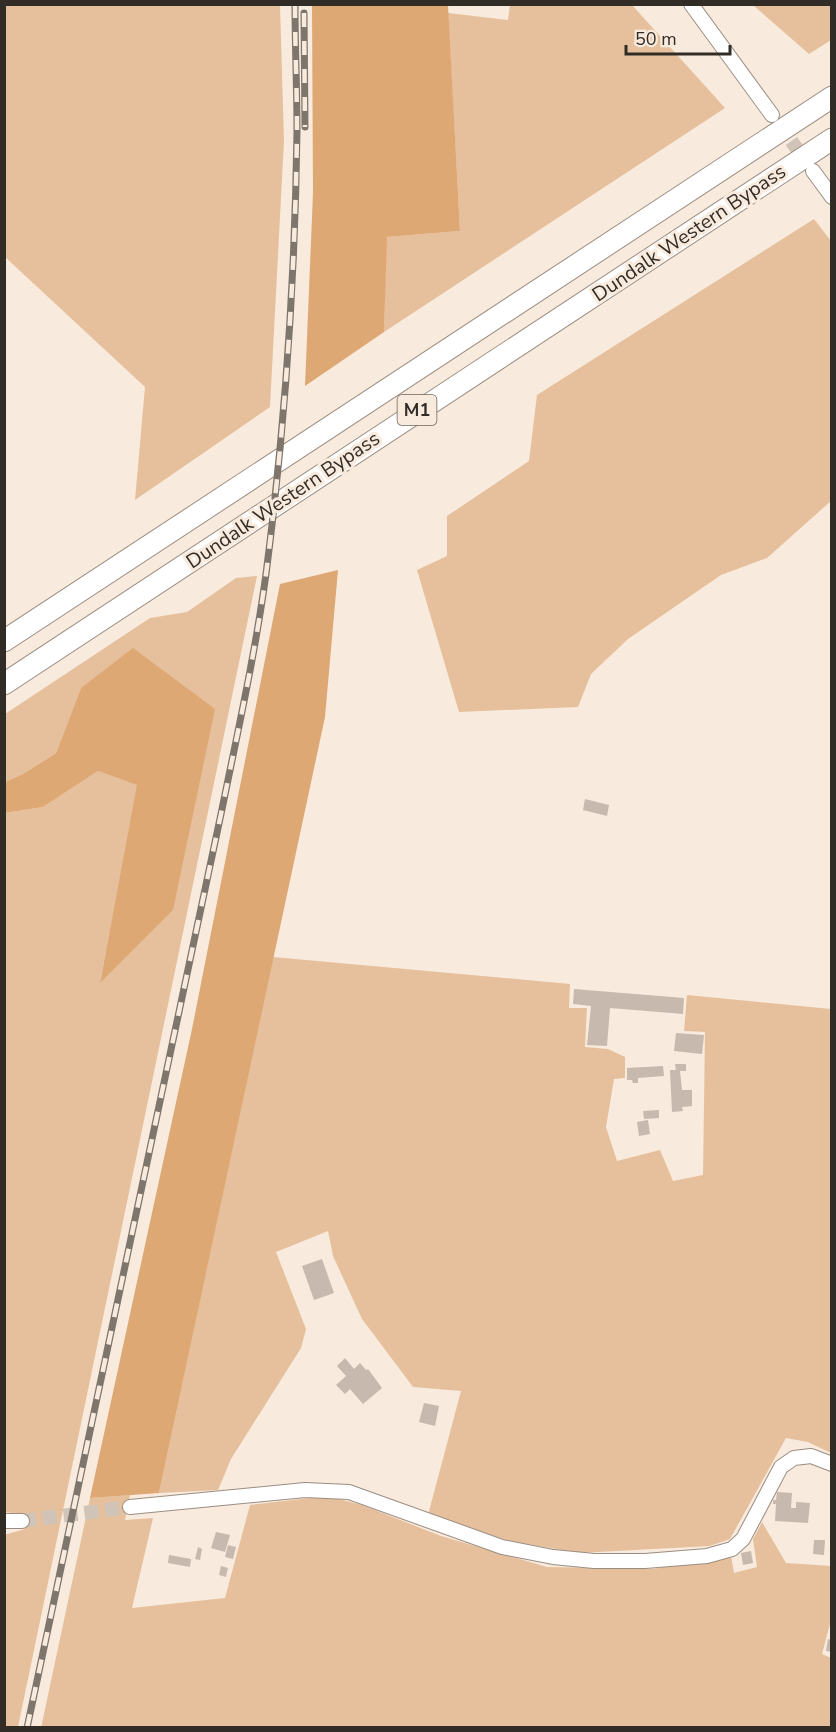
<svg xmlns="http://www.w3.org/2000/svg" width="836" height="1732" viewBox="0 0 836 1732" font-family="'Nunito Sans',sans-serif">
  <rect width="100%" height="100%" fill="#f8eadc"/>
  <g fill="#e6c09c">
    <polygon points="4,5 280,5 284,141 270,407 135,500 145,387 5,257"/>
    <polygon points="510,5 632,5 725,108 384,332 386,237 460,231 448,13 508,20"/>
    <polygon points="753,5 831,5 831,40 809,54"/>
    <polygon points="814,219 831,241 831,501 767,558 721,575 628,639 591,674 578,707 459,712 417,570 447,556 447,516 529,461 537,395"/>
    <polygon points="257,576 18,1727 5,1727 4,1535 25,1529 26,1515 5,1512 5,813 43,807 98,771 138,785 100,982 215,709 81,688 56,753 23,774 5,782 5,714 150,618 187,612 236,578"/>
    <polygon points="273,957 570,984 569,1008 587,1008 585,1047 608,1049 625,1057 625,1078 614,1079 606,1127 617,1161 660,1150 673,1181 703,1175 705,1032 684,1031 687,995 831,1009 831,1453 808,1442 786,1438 730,1539 710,1546 579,1553 510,1541 428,1515 461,1391 413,1387 362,1319 333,1256 328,1231 276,1252 306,1329 301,1348 231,1459 218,1490 159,1493"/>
    <polygon points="130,1495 125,1520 153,1518 132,1608 225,1598 250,1505 327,1496 362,1505 441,1536 547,1567 653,1569 731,1556 734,1573 757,1567 753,1539 762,1522 786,1563 831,1566 831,1620 822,1654 831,1658 831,1727 41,1728 90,1498"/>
  </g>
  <g fill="#dda874">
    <polygon points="312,5 448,5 460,231 387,237 384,332 305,386 313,193"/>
    <polygon points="338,570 325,717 159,1493 90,1498 192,1029 280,584"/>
    <polygon points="133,648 215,709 173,910 100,983 137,785 98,771 43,807 5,813 5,782 23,774 56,753 81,688"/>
  </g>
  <g fill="#c7b9ad">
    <polygon points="585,799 609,805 607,816 583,810"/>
    <polygon points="574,989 684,998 683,1014 610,1008 607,1046 587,1045 591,1006 573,1004"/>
    <polygon points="676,1033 704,1035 702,1054 674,1051"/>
    <polygon points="675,1064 686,1064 686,1071 680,1071 682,1090 692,1090 692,1106 682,1107 683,1111 672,1112 670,1070 676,1070"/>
    <polygon points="663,1066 664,1076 638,1078 638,1083 633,1083 632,1080 627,1080 627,1068"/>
    <polygon points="659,1110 659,1118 644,1119 643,1111"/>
    <polygon points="648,1120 650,1134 639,1136 637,1122"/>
    <polygon points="322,1259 334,1293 314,1300 302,1266"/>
    <polygon points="345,1358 354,1369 360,1363 366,1370 368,1369 382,1388 363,1404 350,1389 345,1394 336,1385 346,1376 337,1366"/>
    <polygon points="424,1403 439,1406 435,1426 419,1422"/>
    <polygon points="777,1492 792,1493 791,1508 796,1508 796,1502 810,1503 808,1523 775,1521 776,1504 773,1504 773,1500 776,1500"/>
    <polygon points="216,1532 230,1535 225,1552 211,1548"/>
    <polygon points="814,1540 825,1540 824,1555 813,1554"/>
    <polygon points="228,1545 236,1547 233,1559 225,1557"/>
    <polygon points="198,1547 202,1549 200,1560 195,1559"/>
    <polygon points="751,1551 753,1563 743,1565 741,1553"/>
    <polygon points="169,1555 191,1559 190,1567 168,1563"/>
    <polygon points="221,1566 228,1568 226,1577 219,1575"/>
    <polygon points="828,1639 832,1640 832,1652 826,1651"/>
  </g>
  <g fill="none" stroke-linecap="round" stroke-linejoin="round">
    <g stroke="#d0c4b8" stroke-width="14" stroke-dasharray="14 7" stroke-linecap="butt">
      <polyline points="779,124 808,164"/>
      <polyline points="22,1521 130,1507"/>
    </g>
    <defs>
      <g id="minor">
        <polyline points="691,4 772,115"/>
        <polyline points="813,171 832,197"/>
        <polyline points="130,1507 305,1490 349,1492 502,1547 553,1557 594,1561 645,1561 707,1556 732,1549 743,1539 781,1467 794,1458 811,1456 832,1464"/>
        <polyline points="4,1521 22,1521"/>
      </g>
      <g id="highway">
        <polyline points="4,641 832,97"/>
        <polyline points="4,684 832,139"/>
      </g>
    </defs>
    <use href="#minor" stroke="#9b8d81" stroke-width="16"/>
    <use href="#highway" stroke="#9b8d81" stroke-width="23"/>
    <use href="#minor" stroke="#fff" stroke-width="14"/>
    <use href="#highway" stroke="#fff" stroke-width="21"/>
    <defs>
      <g id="rail">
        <polyline points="304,13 305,127"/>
        <path d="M27,1728L221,814C237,735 255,655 266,574C285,427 295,279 297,131C297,89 295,47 295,4"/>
      </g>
    </defs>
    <use href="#rail" stroke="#7e756d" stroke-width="7"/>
    <use href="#rail" stroke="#f8eadc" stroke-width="4.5" stroke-dasharray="14" stroke-linecap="butt"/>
  </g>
  <g text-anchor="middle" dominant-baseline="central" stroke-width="6" stroke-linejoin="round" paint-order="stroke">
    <rect fill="#f8eadc" stroke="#6d655d" stroke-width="1.5" x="397.5" y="395" width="39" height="30" rx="4.5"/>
    <g font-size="18" font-weight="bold" fill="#322c27">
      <text x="417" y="410">M1</text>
    </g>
    <g font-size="20" fill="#322c27" stroke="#f8eadc">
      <text transform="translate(689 233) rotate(-34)">Dundalk Western Bypass</text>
      <text transform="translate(283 500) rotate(-34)">Dundalk Western Bypass</text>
    </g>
  </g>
  <rect width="836" height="1732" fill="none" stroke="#322c27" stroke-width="12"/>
  <path d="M626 45v9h104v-9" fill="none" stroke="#322c27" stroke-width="3"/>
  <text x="635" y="45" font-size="18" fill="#322c27" stroke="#f8eadc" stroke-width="4.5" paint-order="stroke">50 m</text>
</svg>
